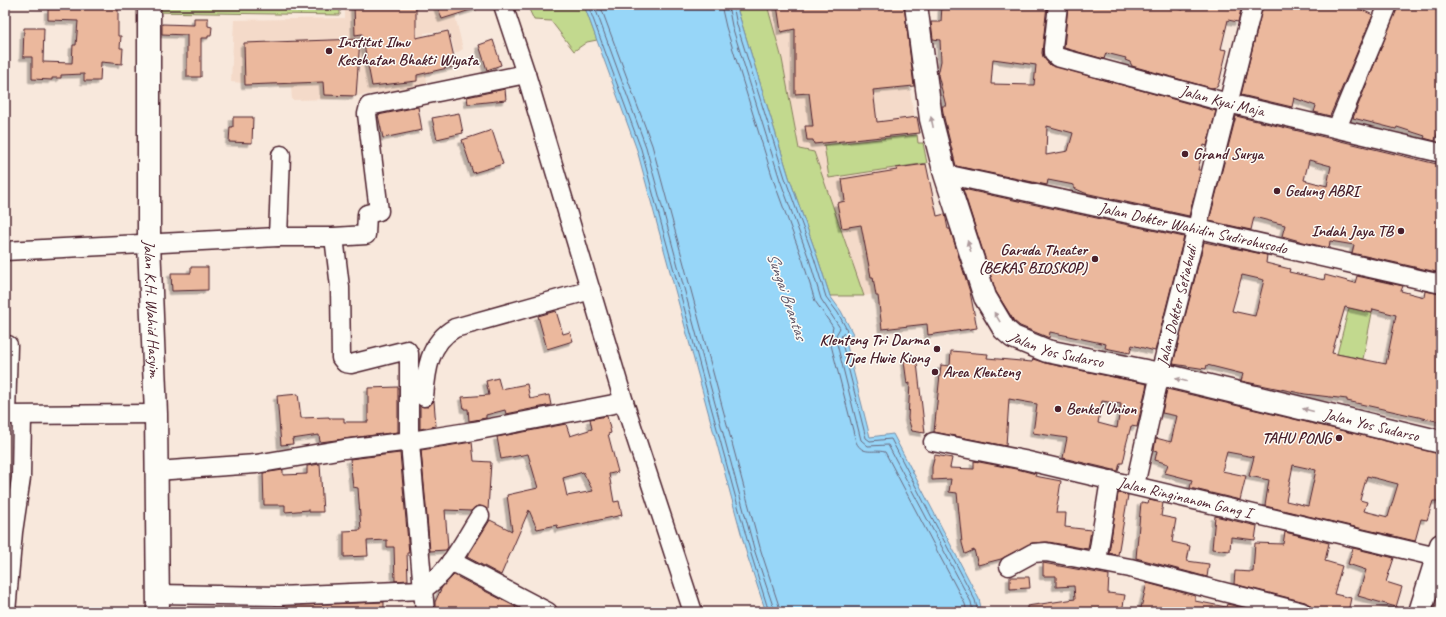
<svg xmlns="http://www.w3.org/2000/svg" width="1446" height="617" viewBox="0 0 1446 617" font-family="Caveat,sans-serif">
  <defs>
    <filter id="shadow"><feDropShadow dx="-3.5" dy="3.5" stdDeviation="0" flood-color="#0004"/></filter>
  </defs>
  <rect width="100%" height="100%" fill="#f8e8dc"/>
  <filter id="ink" filterUnits="userSpaceOnUse"><feTurbulence type="fractalNoise" baseFrequency=".025" numOctaves="2"/><feDisplacementMap in="SourceGraphic" scale="8" xChannelSelector="R" yChannelSelector="G"/><feConvolveMatrix kernelMatrix="1 2 1 2 8 2 1 2 1" color-interpolation-filters="sRGB"/></filter>
  <g filter="url(#ink)">
    <g fill="#f4dac9">
      <polygon points="345,5 479,5 454,11 463,49 455,54 449,30 424,33 427,86 335,99 292,100 291,87 231,82 234,20 345,18"/>
      <polygon points="767,5 901,5 908,80 917,130 934,203 960,279 864,296 814,152 799,149 782,59"/>
    </g>
    <g fill="#c2d98e" stroke="#867c5c">
      <polygon points="148,5 340,5 340,15 148,12"/>
      <polygon points="527,5 584,5 597,40 587,42 574,51 551,21 534,20"/>
      <polygon points="736,5 767,5 782,59 799,149 814,152 864,296 830,296 817,256 789,177"/>
      <polygon points="917,135 918,143 923,143 927,163 829,178 824,145"/>
      <polygon points="1349,308 1372,313 1363,359 1337,354"/>
    </g>
    <polygon fill="#97d6f8" stroke="#788da6" points="584,5 736,5 789,177 817,256 830,296 841,311 853,334 845,338 870,437 893,434 979,599 982,612 766,612 747,555 637,150"/>
    <g fill="none" stroke-linecap="round" stroke-linejoin="round">
      <g stroke="#69687d" stroke-width="1">
        <polyline points="588,5 641,149 751,554 769,612"/>
        <polyline points="594,5 646,147 755,552 775,612"/>
        <polyline points="600,5 652,145 761,551 781,612"/>
        <path d="M721,5L726,27L774,182L803,261L815,301L833,327L830,341L856,442C863,456 873,449 885,452L965,604L967,612"/>
        <polyline points="728,5 732,26 780,180 809,259 821,299 840,328 836,335 836,340 861,440 868,446 888,445 971,602 973,612"/>
        <polyline points="733,5 737,25 785,178 814,258 826,297 838,313 847,330 842,335 841,339 866,438 870,441 891,439 975,600 978,612"/>
      </g>
    </g>
    <g fill="#ebb89d" stroke="#4a1f2b" fill-rule="evenodd" filter="url(#shadow)">
      <polygon points="61,5 118,5 118,36 121,36 120,48 123,48 122,64 101,62 100,81 84,81 84,74 61,75 61,78 52,78 52,80 32,79 32,57 23,57 24,28 44,28 43,62 72,63 73,45 76,45 78,21 48,20 48,9 61,9"/>
      <polygon points="354,5 416,5 416,38 448,31 456,66 417,75 417,81 372,86 362,34 355,35"/>
      <polygon points="437,5 479,5 480,7 442,19"/>
      <polygon points="777,5 904,5 914,86 873,90 877,122 917,117 920,133 814,144 813,140 807,140 805,126 813,126 809,93 795,94 795,29 781,32"/>
      <path d="M942,5H1047L1042,53L1043,57L1050,65L1216,111L1207,146L1204,145L1198,170H1201L1189,216L1085,193L1074,188V185L1048,180L1047,185L956,166L944,118L942,106H946L938,75L941,61L940,40L933,39L931,22H941ZM993,59L1036,65L1034,85L991,84ZM1047,126L1073,133L1068,151L1046,155Z"/>
      <polygon points="1068,5 1164,5 1183,10 1184,5 1242,5 1238,22 1228,20 1221,49 1227,50 1219,83 1217,87 1211,88 1132,66 1130,62 1125,60 1126,58 1106,53 1104,59 1064,48"/>
      <polygon points="1263,5 1352,5 1373,15 1330,116 1314,112 1316,106 1294,98 1292,107 1241,95"/>
      <polygon points="1398,5 1441,5 1441,128 1439,128 1435,141 1424,138 1425,136 1397,127 1396,129 1353,118"/>
      <polygon points="194,18 208,18 208,26 212,27 211,36 208,36 208,38 201,38 201,77 187,77 187,35 162,34 162,24 194,25"/>
      <polygon points="360,39 356,96 324,95 323,82 245,85 244,43"/>
      <polygon points="493,40 501,65 487,70 479,45"/>
      <polygon points="505,89 506,100 468,104 467,97"/>
      <polygon points="418,107 422,130 383,138 378,115"/>
      <polygon points="459,113 463,133 437,139 432,118"/>
      <path d="M1236,116L1441,165V273L1352,253L1354,245L1330,241L1329,248L1303,242L1282,236L1285,225L1254,217L1251,230L1209,221ZM1309,160L1331,166L1327,186L1304,180Z"/>
      <polygon points="233,117 253,117 252,143 229,142 230,127 233,127"/>
      <polygon points="492,130 503,164 473,173 462,140"/>
      <polygon points="926,164 937,216 945,214 948,229 950,229 970,292 977,328 928,335 927,324 882,329 878,296 876,296 873,277 871,277 861,225 842,228 837,203 845,201 842,179 897,170 896,168"/>
      <polygon points="963,189 1184,237 1155,351 1132,345 1130,353 1105,348 1106,344 1050,332 1049,338 1047,337 1020,326 1014,321 996,292"/>
      <path d="M1204,242L1267,255L1266,263L1290,269L1289,272L1324,280L1325,275L1355,283L1357,276L1403,286L1401,291L1424,297L1425,291L1441,294V422L1347,401V399L1305,394L1241,381L1243,374L1207,365L1206,369L1173,364ZM1242,275L1264,280L1255,316L1232,311ZM1345,307L1372,313L1373,309L1396,315L1386,364L1332,353Z"/>
      <polygon points="191,267 208,267 208,290 172,291 171,273 191,273"/>
      <polygon points="556,311 563,334 570,332 573,341 547,349 538,316"/>
      <path d="M951,351L988,354L987,358L1032,362L1033,359L1045,363L1147,384L1137,427L1131,426L1125,449H1126L1123,463H1120L1118,471L1063,458L1067,438L1033,433L1037,404L1009,399L1006,446L934,432L941,365L950,366ZM1102,401L1121,404L1117,428L1098,423Z"/>
      <polygon points="916,360 917,363 925,433 912,431 908,418 910,383 907,384 904,361"/>
      <polygon points="498,378 501,389 527,384 530,399 549,395 551,405 506,414 505,410 486,415 486,418 469,421 468,409 464,409 462,397 489,395 486,381"/>
      <polygon points="398,387 398,432 320,442 319,435 292,439 293,444 281,445 277,396 298,394 301,418 329,417 329,418 344,418 344,422 368,422 368,388"/>
      <path d="M1167,389L1441,454V501H1433L1427,520L1421,519L1415,541L1265,506L1269,480L1249,476L1254,457L1227,452L1222,471L1246,476L1240,500L1190,488L1192,480L1165,473L1168,464L1155,460L1157,451L1154,450L1156,438L1171,442L1177,416L1162,413ZM1293,465L1316,470L1308,506L1286,501ZM1367,476L1398,484L1388,517L1364,511L1367,502L1360,500Z"/>
      <polygon points="434,401 436,426 420,429 420,406 428,407"/>
      <path d="M607,416L611,433L608,434L618,472L609,474L614,502L619,501L622,515L558,529L557,525L537,529L529,510L501,575L467,557L490,520L512,531L507,495L538,488L528,454L501,459L497,437L566,424L570,436L592,429L590,419ZM583,472L593,491L567,496L563,478Z"/>
      <polygon points="472,442 474,461 491,462 488,510 480,506 475,507 471,511 445,510 448,547 446,550 430,551 421,450"/>
      <polygon points="400,453 409,553 407,553 408,580 395,581 394,547 387,547 387,540 367,541 368,556 344,557 344,531 361,530 358,488 353,487 350,459"/>
      <polygon points="935,455 952,458 950,468 974,469 974,461 1021,470 1036,474 1035,476 1061,481 1056,513 1066,513 1065,527 1091,530 1088,549 1048,542 1032,543 1001,559 978,565 974,550 965,554 962,543 957,493 949,492 951,479 932,480 932,467"/>
      <polygon points="320,464 323,512 309,512 309,510 285,512 285,505 264,505 263,473 283,470 283,475 307,474 307,466"/>
      <polygon points="1118,493 1128,495 1118,555 1109,553"/>
      <polygon points="1149,500 1163,503 1161,516 1176,519 1172,542 1190,546 1187,561 1209,564 1207,577 1136,558 1141,502 1148,503"/>
      <polygon points="1215,516 1257,526 1255,540 1231,537 1230,551 1212,549"/>
      <polygon points="1285,532 1329,543 1325,561 1342,566 1334,594 1351,598 1348,612 1312,612 1310,605 1305,602 1234,584 1235,571 1253,572 1255,543 1283,544"/>
      <polygon points="1353,548 1394,558 1386,582 1402,587 1396,607 1358,596 1366,570 1348,564"/>
      <polygon points="1043,563 1109,575 1108,593 1125,595 1122,612 1027,612 1027,606 1075,599 1074,586 1056,587 1056,576 1043,576"/>
      <polygon points="454,575 516,607 513,612 440,612 435,610 435,602 442,587"/>
      <polygon points="1010,577 1029,577 1030,588 1010,589"/>
      <polygon points="1147,583 1195,596 1195,601 1226,607 1227,604 1260,612 1140,612"/>
      <polygon points="384,602 384,612 275,612 275,606"/>
    </g>
    <g fill="none" stroke-linecap="round" stroke-linejoin="round">
      <defs>
        <g id="minor">
          <polyline points="503,5 526,74 624,402 693,612"/>
          <path id="s1" d="M1058,5L1053,48V53L1057,57L1228,103L1441,153"/>
          <polyline points="1337,128 1388,5"/>
          <path id="s2" d="M945,174L1198,229L1441,284"/>
          <polyline points="278,237 281,155"/>
          <polyline points="334,237 366,235 367,214 379,211 367,114 369,106 526,74"/>
          <polyline points="5,251 278,237 334,237 340,287 341,358 345,363 351,364 407,350 409,353 409,432 425,612"/>
          <path d="M424,397C426,371 429,342 455,328L591,290"/>
          <polyline points="5,415 156,414"/>
          <polyline points="6,415 8,345"/>
          <path id="s3" d="M933,442L1024,460L1437,557"/>
          <polyline points="156,471 256,464 344,449 411,441 474,431 624,402"/>
          <path id="s4" d="M1135,485L1160,374L1253,5"/>
          <polyline points="451,561 548,612"/>
          <polyline points="1097,561 1110,480"/>
          <polyline points="1009,566 1033,553 1046,552 1130,568 1302,612"/>
          <path d="M158,594L279,596L422,590C449,573 463,542 480,516"/>
          <polyline points="6,612 13,532 21,478 22,416"/>
        </g>
        <g id="major">
          <path id="s5" d="M149,5V243L156,414L158,612"/>
          <path id="s6" d="M916,5L931,119L945,174L985,297L1004,329L1013,337L1047,351L1160,374L1441,442"/>
          <polyline points="1420,612 1441,545"/>
        </g>
      </defs>
      <use href="#minor" stroke="#4a1f2b" stroke-width="21"/>
      <use href="#major" stroke="#4a1f2b" stroke-width="25"/>
      <use href="#minor" stroke="#fdfcf7" stroke-width="18"/>
      <use href="#major" stroke="#fdfcf7" stroke-width="22"/>
    </g>
    <defs><path id="oneway-solid" d="M-6-.8H1V-3.2L6.5 0L1 3.2V.8H-6Z"/></defs>
    <g fill="#ac999b">
      <use href="#oneway-solid" transform="translate(932 122) rotate(-102)"/>
      <use href="#oneway-solid" transform="translate(969 246) rotate(-108)"/>
      <use href="#oneway-solid" transform="translate(997 317) rotate(-121)"/>
      <use href="#oneway-solid" transform="translate(1181 380) rotate(-166)"/>
      <use href="#oneway-solid" transform="translate(1308 410) rotate(-166)"/>
    </g>
  </g>
  <g fill="#4a1f2b" stroke="#fdfcf7" stroke-width="1.5">
    <circle cx="329" cy="51" r="4"/>
    <circle cx="1185" cy="154" r="4"/>
    <circle cx="1277" cy="191" r="4"/>
    <circle cx="1401" cy="231" r="4"/>
    <circle cx="1095" cy="259" r="4"/>
    <circle cx="937" cy="349" r="4"/>
    <circle cx="935" cy="372" r="4"/>
    <circle cx="1058" cy="409" r="4"/>
    <circle cx="1339" cy="438" r="4"/>
  </g>
  <g text-anchor="middle" dominant-baseline="central" stroke-width="3" stroke-linejoin="round" paint-order="stroke">
    <g font-size="16" font-weight="bold" fill="#4a1f2b" stroke="#fdfcf7" text-anchor="start">
      <text x="337" y="42">Institut Ilmu<tspan x="337" dy="18">Kesehatan Bhakti Wiyata</tspan></text>
      <text x="1193" y="154">Grand Surya</text>
      <text x="1285" y="191">Gedung ABRI</text>
      <text x="1393" y="231" text-anchor="end">Indah Jaya TB</text>
      <text x="1087" y="250" text-anchor="end">Garuda Theater<tspan x="1087" dy="18">(BEKAS BIOSKOP)</tspan></text>
      <text x="929" y="340" text-anchor="end">Klenteng Tri Darma<tspan x="929" dy="18">Tjoe Hwie Kiong</tspan></text>
      <text x="943" y="372">Area Klenteng</text>
      <text x="1066" y="409">Benkel Union</text>
      <text x="1331" y="438" text-anchor="end">TAHU PONG</text>
    </g>
    <g font-size="16" fill="#4a1f2b" stroke="#fdfcf7">
      <text stroke="none"><textPath href="#s1" startOffset="225">Jalan Kyai Maja</textPath></text>
      <text stroke="none"><textPath href="#s2" startOffset="254">Jalan Dokter Wahidin Sudirohusodo</textPath></text>
      <text stroke="none"><textPath href="#s4" startOffset="184">Jalan Dokter Setiabudi</textPath></text>
      <text stroke="none"><textPath href="#s5" startOffset="304">Jalan K.H. Wahid Hasyim</textPath></text>
      <text stroke="none"><textPath href="#s6" startOffset="396">Jalan Yos Sudarso</textPath></text>
      <text stroke="none"><textPath href="#s6" startOffset="720">Jalan Yos Sudarso</textPath></text>
      <text stroke="none"><textPath href="#s3" startOffset="258">Jalan Ringinanom Gang I</textPath></text>
    </g>
    <g font-size="17" font-style="italic" fill="#615668" stroke="#fdfcf7">
      <text transform="translate(787 296) rotate(71)">Sungai Brantas</text>
    </g>
  </g>
  <rect width="1446" height="617" fill="none" stroke="#fdfcf7" stroke-width="20"/>
  <rect x="10" y="10" width="1426" height="597" fill="none" stroke="#4a1f2b" stroke-width="1.5" filter="url(#ink)"/>
</svg>
